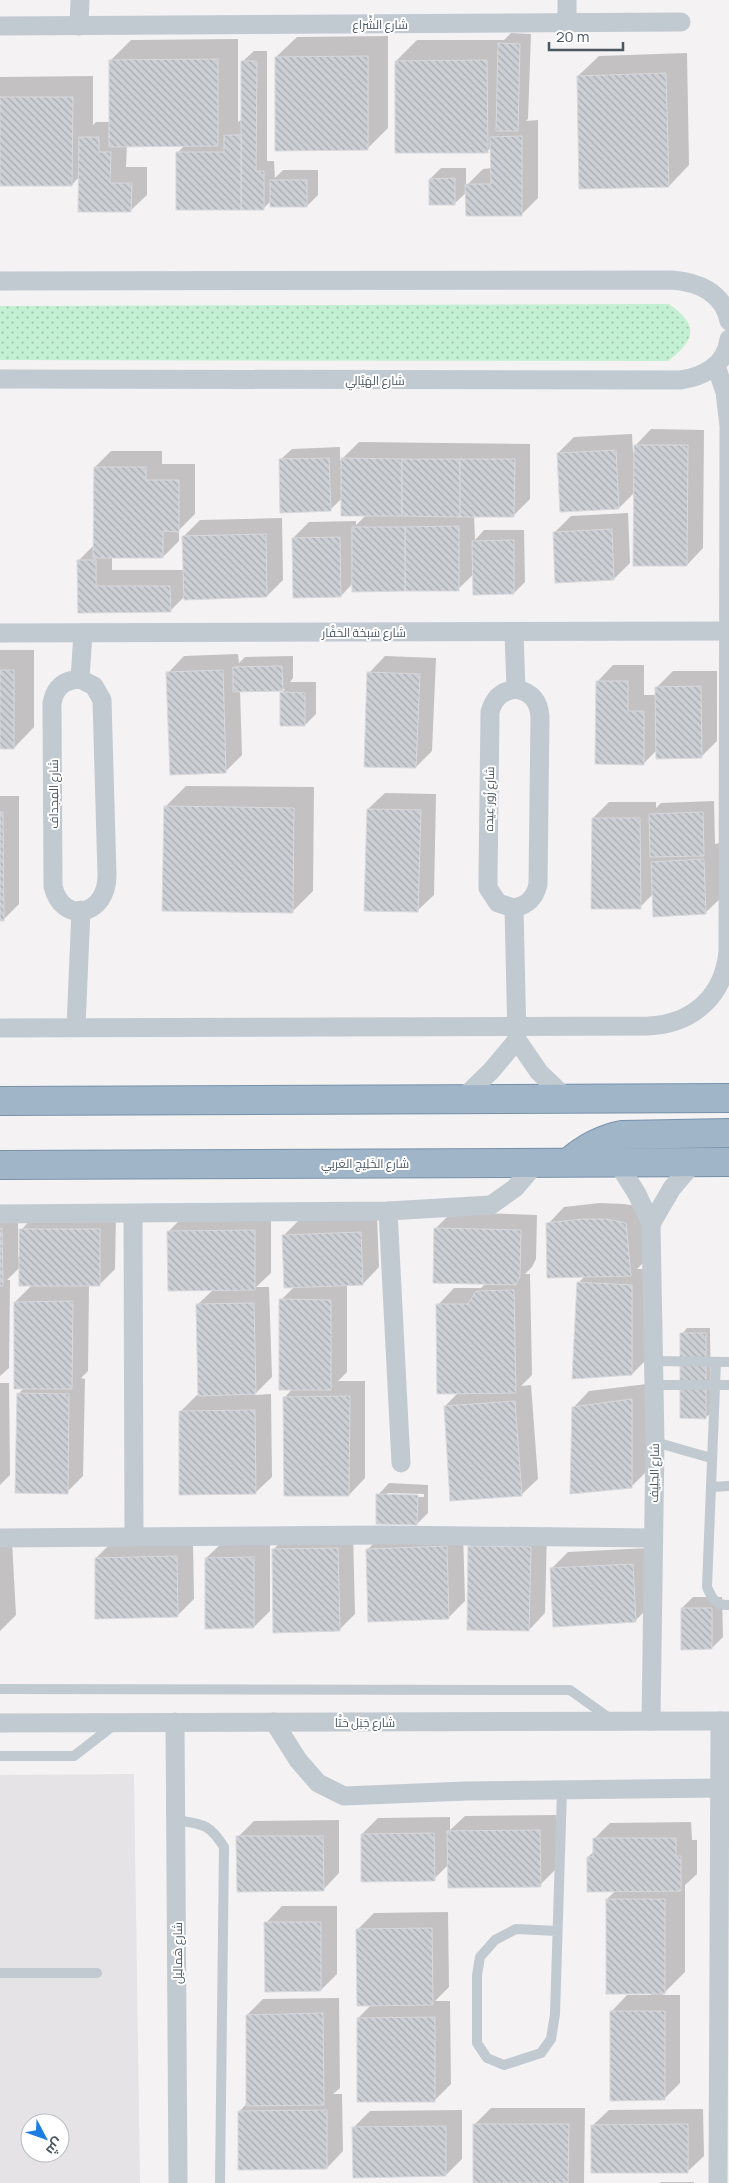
<svg xmlns="http://www.w3.org/2000/svg" width="729" height="2183" viewBox="0 0 729 2183" font-family="Manrope,Cairo,sans-serif">
  <defs>
    <pattern id="park-dots" width="8" height="8" patternUnits="userSpaceOnUse" patternTransform="scale(1.25)"><rect width="8" height="8" fill="#c3f0d2"/><path d="M2 2h.1M6 6h.1" fill="none" stroke="#a0c5ae" stroke-width="1.8" stroke-linecap="round"/></pattern>
    <pattern id="building-back-hatch" width="6" height="6" patternUnits="userSpaceOnUse" patternTransform="scale(1.25)"><rect width="6" height="6" fill="#cccfd4"/><path d="M-1 5l2 2M0 0l6 6M5-1l2 2" fill="none" stroke="#a8abaf"/></pattern>
  </defs>
  <rect width="100%" height="100%" fill="#f4f2f3"/>
  <path fill="#e5e3e5" fill-rule="evenodd" d="M134,1774L140,2183H0V1775ZM30,2123H60V2153H30Z"/>
  <path fill="url(#park-dots)" d="M669,304C700,326 695,340 668,361L0,360V306Z"/>
  <g fill="#0003" fill-rule="evenodd">
    <polygon points="511,33 531,34 528,119 526,121 538,120 538,198 522,214 467,192 454,204 430,179 441,168 466,168 466,186 483,169 492,168 492,147 487,151 396,61 417,40 504,40"/>
    <polygon points="388,36 388,128 367,149 276,57 297,37"/>
    <polygon points="238,39 238,122 242,119 242,62 254,51 267,51 267,161 274,161 275,178 283,170 318,170 318,195 307,206 272,200 264,208 177,153 185,145 127,145 126,167 147,167 147,195 130,211 79,177 72,185 0,185 0,77 93,76 93,125 96,122 111,122 110,61 131,40"/>
    <polygon points="687,53 689,165 669,186 578,76 599,56"/>
    <polygon points="651,429 704,430 703,548 687,565 635,492 619,508 558,453 574,437 632,434 633,452 635,452 635,446"/>
    <polygon points="359,442 530,444 530,499 513,516 474,515 475,540 484,530 524,530 525,582 514,593 474,574 458,589 353,583 341,596 293,538 309,522 356,521 356,525 366,515 342,498 330,510 280,460 292,449 340,447 340,461"/>
    <polygon points="111,451 162,451 162,464 195,464 195,514 179,530 179,541 163,557 112,557 112,570 184,570 184,536 200,520 282,518 283,580 267,596 185,596 170,611 79,612 78,561 94,545 95,467"/>
    <polygon points="628,513 630,563 614,579 554,533 571,516"/>
    <polygon points="0,650 34,650 34,727 14,748 0,748"/>
    <polygon points="238,654 239,663 245,657 293,656 293,678 290,682 316,682 316,714 305,725 282,693 285,689 240,690 242,755 225,772 168,673 184,656"/>
    <polygon points="385,656 436,658 432,751 416,767 369,673"/>
    <polygon points="613,665 644,665 644,695 657,695 657,687 673,671 717,671 717,741 701,757 657,750 643,764 597,682"/>
    <polygon points="186,786 314,787 313,891 292,912 165,807"/>
    <polygon points="385,793 436,794 434,895 417,911 368,809"/>
    <polygon points="0,796 19,796 19,904 3,920 0,920"/>
    <polygon points="714,801 715,844 720,843 722,897 705,913 653,894 640,907 593,818 609,802 656,802 656,808 661,803"/>
    <polygon points="600,1203 624,1204 642,1207 647,1259 637,1269 648,1269 648,1358 632,1374 578,1283 585,1276 548,1224 564,1207"/>
    <polygon points="452,1212 537,1215 536,1259 532,1267 525,1274 530,1274 532,1375 521,1386 531,1385 538,1479 521,1495 445,1406 459,1392 438,1305 454,1288 481,1288 486,1283 435,1229"/>
    <polygon points="0,1213 18,1213 18,1257 21,1257 21,1230 37,1213 116,1214 115,1269 99,1285 89,1285 88,1371 81,1378 85,1379 83,1476 67,1492 18,1394 24,1388 15,1302 32,1285 21,1266 7,1280 10,1280 9,1368 0,1376"/>
    <polygon points="271,1214 271,1273 256,1287 269,1287 272,1377 254,1395 271,1394 272,1477 255,1493 180,1412 197,1395 199,1395 197,1305 213,1290 169,1231 185,1215"/>
    <polygon points="377,1216 379,1267 363,1284 347,1284 347,1372 338,1381 365,1381 365,1478 349,1495 285,1397 293,1388 281,1300 295,1286 284,1235 300,1219"/>
    <polygon points="687,1328 710,1328 711,1413 705,1418 682,1334"/>
    <polygon points="0,1383 9,1383 10,1475 0,1485"/>
    <polygon points="647,1384 648,1470 631,1487 573,1408 589,1391"/>
    <path d="M389,1483L428,1485V1513L417,1524L378,1495ZM387,1493L424,1494V1497L387,1496Z"/>
    <polygon points="486,1530 547,1531 545,1613 529,1630 470,1546"/>
    <polygon points="463,1531 465,1601 449,1617 367,1550 384,1533"/>
    <polygon points="353,1532 355,1614 339,1630 273,1550 289,1533"/>
    <polygon points="12,1541 16,1615 0,1631 0,1542"/>
    <polygon points="193,1541 194,1599 177,1616 96,1558 112,1542"/>
    <polygon points="270,1541 270,1611 254,1627 206,1558 223,1542"/>
    <polygon points="649,1548 651,1605 635,1621 552,1568 568,1552"/>
    <polygon points="693,1597 722,1597 723,1637 712,1648 682,1608"/>
    <polygon points="556,1815 556,1869 540,1885 449,1864 434,1879 362,1834 378,1818 450,1817 450,1830 465,1816"/>
    <polygon points="339,1820 339,1873 323,1890 238,1837 254,1821"/>
    <polygon points="691,1822 692,1840 697,1840 697,1874 685,1885 685,1972 662,1995 680,1995 680,2083 664,2099 611,2012 627,1995 651,1995 651,1993 607,1899 616,1890 588,1857 594,1851 594,1839 610,1823"/>
    <polygon points="282,1906 337,1906 337,1974 321,1990 266,1923"/>
    <polygon points="448,1912 449,1987 435,2001 450,2001 451,2084 435,2100 358,2018 372,2004 358,1929 374,1913"/>
    <polygon points="339,1998 340,2088 333,2094 342,2094 343,2151 327,2168 239,2112 247,2103 247,2015 263,1999"/>
    <polygon points="491,2108 585,2108 584,2183 474,2183 475,2124"/>
    <polygon points="703,2109 704,2156 687,2172 592,2126 609,2110"/>
    <polygon points="462,2110 462,2159 446,2175 354,2127 370,2111"/>
    <polygon points="661,2182 694,2182 694,2183 660,2183"/>
  </g>
  <g fill="url(#building-back-hatch)" stroke="#d7d9dd">
    <polygon points="498,43 520,44 518,131 496,131"/>
    <polygon points="368,56 368,150 275,151 275,57"/>
    <polygon points="218,59 218,146 109,147 109,60"/>
    <polygon points="487,60 488,153 395,153 395,61"/>
    <polygon points="241,61 257,61 256,171 264,171 264,210 241,210"/>
    <polygon points="666,73 669,187 579,189 577,76"/>
    <polygon points="0,97 73,97 72,186 0,186"/>
    <polygon points="224,135 241,135 241,210 176,210 176,152 224,152"/>
    <polygon points="522,136 522,216 466,216 465,184 491,184 490,137"/>
    <polygon points="79,137 99,137 99,152 111,152 110,183 132,183 131,212 78,212"/>
    <polygon points="455,178 455,205 429,205 429,179"/>
    <rect x="270" y="180" width="37" height="27"/>
    <polygon points="634,445 688,445 687,566 633,566"/>
    <polygon points="616,450 619,509 560,512 557,453"/>
    <polygon points="329,458 331,511 280,513 279,459"/>
    <polygon points="341,458 402,459 402,516 341,516"/>
    <polygon points="402,459 460,459 460,517 402,516"/>
    <polygon points="460,459 515,459 514,517 460,517"/>
    <polygon points="94,467 146,467 146,480 179,480 179,532 163,531 163,558 93,558"/>
    <polygon points="459,526 459,591 405,591 405,527"/>
    <polygon points="352,527 405,527 405,591 352,592"/>
    <polygon points="612,529 614,580 555,583 553,532"/>
    <polygon points="266,534 267,597 184,600 182,536"/>
    <polygon points="340,537 341,597 293,598 292,538"/>
    <polygon points="514,540 514,594 473,595 472,541"/>
    <polygon points="77,560 96,560 96,586 170,586 171,612 78,613"/>
    <polygon points="282,666 283,691 233,692 233,667"/>
    <rect x="0" y="670" width="14" height="79"/>
    <polygon points="223,670 226,773 170,775 166,672"/>
    <polygon points="367,672 420,674 416,768 364,767"/>
    <polygon points="596,681 628,681 628,711 644,711 644,765 595,764"/>
    <polygon points="701,686 702,758 656,759 655,687"/>
    <polygon points="280,692 305,693 305,726 280,726"/>
    <polygon points="164,806 294,808 293,913 162,911"/>
    <polygon points="367,809 421,810 418,912 364,911"/>
    <polygon points="0,812 3,812 4,921 0,921"/>
    <polygon points="703,812 704,856 650,857 649,814"/>
    <polygon points="592,818 640,818 641,909 591,909"/>
    <polygon points="704,859 706,914 653,917 651,862"/>
    <polygon points="583,1219 607,1219 626,1223 631,1276 547,1278 546,1223"/>
    <polygon points="2,1228 3,1286 0,1286 0,1229"/>
    <polygon points="434,1228 521,1230 520,1276 516,1285 433,1283"/>
    <rect x="19" y="1229" width="81" height="57"/>
    <polygon points="255,1230 255,1290 168,1291 167,1231"/>
    <polygon points="361,1232 363,1285 284,1288 282,1235"/>
    <polygon points="577,1282 632,1285 632,1375 572,1379"/>
    <polygon points="514,1290 516,1393 437,1394 436,1304 468,1304 476,1291"/>
    <polygon points="279,1299 331,1300 331,1390 279,1390"/>
    <polygon points="73,1301 72,1389 14,1389 14,1302"/>
    <polygon points="254,1303 256,1394 198,1396 196,1304"/>
    <polygon points="680,1333 706,1333 706,1419 680,1418"/>
    <polygon points="17,1393 69,1394 68,1494 15,1493"/>
    <polygon points="350,1396 349,1496 284,1496 283,1397"/>
    <polygon points="632,1399 632,1488 570,1494 572,1407"/>
    <polygon points="515,1401 522,1496 450,1501 444,1406"/>
    <polygon points="255,1410 256,1494 179,1495 179,1411"/>
    <polygon points="376,1494 418,1495 417,1525 376,1524"/>
    <polygon points="447,1546 449,1619 368,1622 366,1549"/>
    <polygon points="468,1546 531,1547 529,1631 467,1630"/>
    <polygon points="338,1548 340,1631 273,1633 272,1549"/>
    <polygon points="177,1556 178,1617 95,1619 95,1558"/>
    <polygon points="254,1557 254,1628 205,1629 205,1558"/>
    <polygon points="633,1564 636,1622 553,1627 550,1568"/>
    <polygon points="681,1608 712,1608 712,1649 681,1650"/>
    <polygon points="540,1830 541,1887 448,1888 447,1831"/>
    <polygon points="434,1833 435,1881 361,1882 361,1834"/>
    <polygon points="236,1836 323,1836 324,1891 237,1892"/>
    <polygon points="593,1838 676,1838 676,1856 681,1856 681,1891 587,1892 587,1857 593,1857"/>
    <rect x="606" y="1899" width="59" height="95"/>
    <polygon points="264,1922 321,1922 321,1991 265,1992"/>
    <polygon points="432,1928 433,2005 357,2006 356,1929"/>
    <polygon points="610,2011 665,2011 665,2100 610,2101"/>
    <polygon points="323,2013 324,2105 246,2106 246,2015"/>
    <polygon points="435,2017 435,2102 357,2102 357,2018"/>
    <polygon points="327,2110 327,2169 238,2170 238,2111"/>
    <polygon points="473,2124 569,2124 568,2183 473,2183"/>
    <polygon points="688,2124 688,2173 591,2173 591,2125"/>
    <polygon points="446,2126 446,2176 353,2178 352,2127"/>
  </g>
  <g fill="none" stroke-linecap="round" stroke-linejoin="round">
    <defs>
      <g id="trunk">
        <polyline points="0,1101 729,1098"/>
        <path d="M569,1162C585,1148 601,1139 622,1135L729,1133"/>
        <polyline points="0,1165 729,1162"/>
      </g>
    </defs>
    <use href="#trunk" stroke="#7792ab" stroke-width="30"/>
    <g stroke="#c1cad1" stroke-width="10">
      <polyline points="653,1361 729,1362"/>
      <path d="M716,1362L707,1587C712,1598 715,1606 729,1605"/>
      <polyline points="654,1385 729,1385"/>
      <polyline points="655,1442 711,1458"/>
      <polyline points="711,1487 729,1486"/>
      <polyline points="0,1689 570,1690 612,1720"/>
      <polyline points="0,1756 74,1756 114,1725"/>
      <path d="M176,1820C202,1824 209,1823 224,1847L220,2183"/>
      <polyline points="557,1931 516,1929 495,1940 480,1957 477,1975 477,2043 487,2058 504,2065 541,2053 551,2039 555,2014 562,1790"/>
      <polyline points="0,1973 97,1973"/>
    </g>
    <g stroke="#c1cad1" stroke-width="19">
      <polyline points="567,0 567,23"/>
      <polyline points="0,26 681,22"/>
      <polyline points="79,26 80,0"/>
      <path d="M0,281L672,280C698,282 723,292 729,321"/>
      <path d="M0,379L680,380C703,377 726,365 729,339"/>
      <polyline points="514,632 516,689"/>
      <polyline points="0,633 729,631"/>
      <path d="M80,679L94,686L102,700L107,875C107,917 62,925 53,886L52,703C55,687 64,680 80,679Z"/>
      <polyline points="80,679 83,633"/>
      <path d="M516,689C531,692 539,701 540,717L538,884C535,898 528,905 514,908L498,903L488,888V879L490,712C494,698 501,691 516,689Z"/>
      <polyline points="514,908 517,1040 539,1072 567,1099"/>
      <polyline points="76,1027 81,910"/>
      <path d="M0,1028L648,1026C693,1024 724,996 728,951L729,426L725,392L716,366"/>
      <polyline points="462,1099 491,1071 517,1040"/>
      <polyline points="617,1162 637,1194 651,1224 655,1442 651,1721"/>
      <polyline points="388,1211 401,1463"/>
      <polyline points="0,1214 388,1211 491,1205 515,1188 537,1162"/>
      <polyline points="133,1214 134,1537"/>
      <polyline points="651,1224 672,1188 695,1161"/>
      <polyline points="0,1538 386,1535 653,1538"/>
      <polyline points="175,1722 178,2183"/>
      <polyline points="274,1722 298,1760 318,1783 344,1796 466,1791 720,1788"/>
      <polyline points="0,1723 729,1721"/>
      <polyline points="718,2183 720,1721"/>
    </g>
    <use href="#trunk" stroke="#a0b5c8" stroke-width="28"/>
  </g>
  <g text-anchor="middle" dominant-baseline="central" stroke-width="4" stroke-linejoin="round" paint-order="stroke">
    <g font-size="12" fill="#4a5660" stroke="#fff">
      <text x="380" y="24">شارع الشِّراع</text>
      <text x="375" y="380">شارع الهَيَّالي</text>
      <text x="364" y="632">شارع سَبخة الحَفَّار</text>
      <text transform="translate(53 794) rotate(-90)">شارع المِجداف</text>
      <text transform="translate(489 799) rotate(-89)">شارع زُور عِيده</text>
      <text x="365" y="1163">شارع الخَلِيج العَربِي</text>
      <text transform="translate(654 1473) rotate(-89)">شارع الحِلِيف</text>
      <text x="365" y="1722">شارع جَبَل حَتَّا</text>
      <text transform="translate(177 1953) rotate(-90)">شارع هَمالِيل</text>
    </g>
  </g>
  <g transform="translate(45 2138) rotate(131)"><circle r="24" fill="#ffffff" stroke="#b7bbbf"/>
  <path d="M0-4L9 19L0 12L-9 19Z" fill="#1e7de3"/>
  <text y="-8" font-size="14" font-weight="bold" text-anchor="middle" fill="#4a5660">ش</text>
  </g>
  <path d="M549 42v8h74v-8" fill="none" stroke="#4a5660" stroke-width="2.5"/>
  <text x="556" y="42" font-size="15" fill="#4a5660" stroke="#ffffff" stroke-width="4" paint-order="stroke">20 m</text>
</svg>
